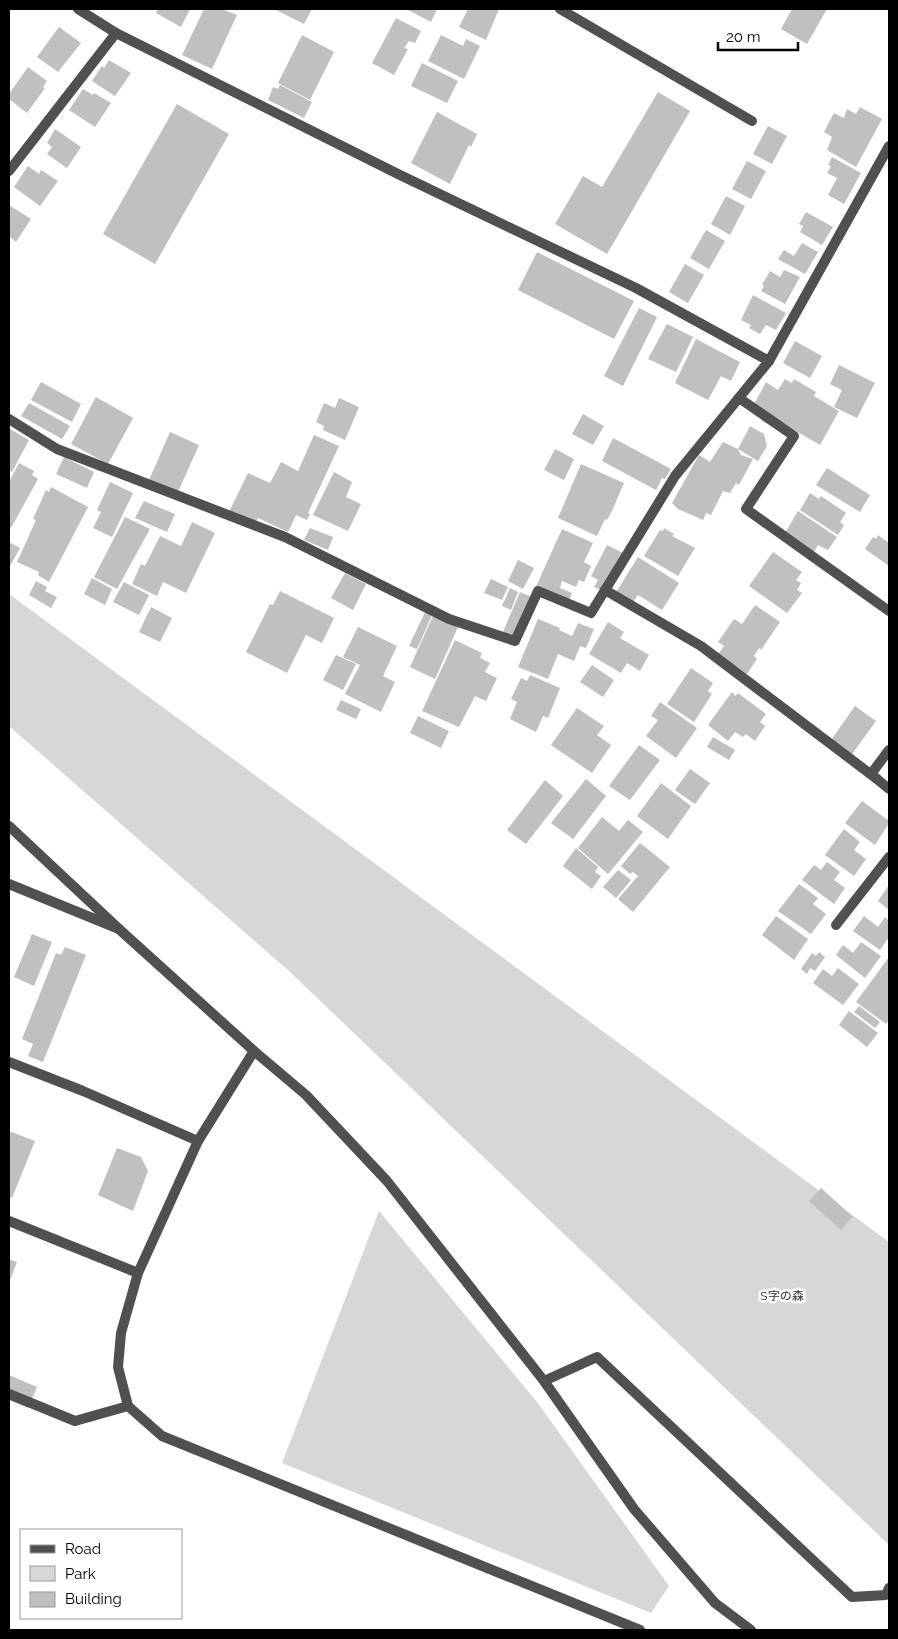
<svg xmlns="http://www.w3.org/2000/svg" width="898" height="1639" viewBox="0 0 898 1639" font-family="Raleway,'Noto Sans JP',sans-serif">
  <rect width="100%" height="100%" fill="#fff"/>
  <g fill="#d7d7d7">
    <polygon points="9,594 889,1242 889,1545 289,971 9,726"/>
    <polygon points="379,1211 537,1402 669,1586 651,1613 282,1463"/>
  </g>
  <g fill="#c0c0c0">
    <polygon points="158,9 190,9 181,27 156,13"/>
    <polygon points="204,9 222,9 237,15 212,69 182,55"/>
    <polygon points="274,9 312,9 304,24"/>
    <polygon points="406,9 437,9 431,22"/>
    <polygon points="468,9 499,9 486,40 459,27"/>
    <polygon points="792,9 827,9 807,44 781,29"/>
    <polygon points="396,18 421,31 415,43 409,41 404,48 408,49 394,75 372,63"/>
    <polygon points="59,27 81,43 58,72 37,57"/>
    <polygon points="302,35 334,52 310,100 278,83"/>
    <polygon points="441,35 463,46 466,39 480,46 464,79 428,61"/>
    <polygon points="109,60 131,73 115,96 92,81 102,66 104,68"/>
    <polygon points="422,63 458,81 447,103 411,86"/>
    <polygon points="28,67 47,81 43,87 45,88 27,113 9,99 9,94"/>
    <polygon points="280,85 312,102 304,118 268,100 273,87 278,89"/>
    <polygon points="83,89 93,95 94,93 111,103 95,127 69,110"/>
    <polygon points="658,92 690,111 607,254 555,224 583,176 602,187"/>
    <polygon points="177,104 229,134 155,264 103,234"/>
    <polygon points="860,107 882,119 856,167 827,150 832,137 824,132 834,113 844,118 847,109 856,114"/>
    <polygon points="437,112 477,134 471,147 469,145 450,184 411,163"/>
    <polygon points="768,126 787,136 772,164 753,154"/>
    <polygon points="55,129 81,147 67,168 47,154 52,147 47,143"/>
    <polygon points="832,157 861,173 844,204 828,195 837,178 827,173 831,166 828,165"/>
    <polygon points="747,161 766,171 751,199 732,189"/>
    <polygon points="28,166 39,174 41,170 58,181 40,206 14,187"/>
    <polygon points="726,196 745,206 730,235 711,224"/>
    <polygon points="9,205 31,219 16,242 9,236"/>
    <polygon points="806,212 833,227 822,245 800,232 803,226 799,224"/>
    <polygon points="706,230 725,241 709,269 690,258"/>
    <polygon points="802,243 818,252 805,274 778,259 784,250 794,256"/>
    <polygon points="537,252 634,301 614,339 518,290"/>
    <polygon points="685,264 704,275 688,303 669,292"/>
    <polygon points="784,270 800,277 785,304 761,291 764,286 762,285 770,271 780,277"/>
    <polygon points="753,295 786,313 776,330 766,325 760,334 749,328 751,325 741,320"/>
    <polygon points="639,308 657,317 623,386 604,376"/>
    <polygon points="667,324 693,337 676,372 648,359"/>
    <polygon points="696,339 740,362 731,381 721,376 708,400 675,383"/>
    <polygon points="795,341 822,356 810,378 783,363"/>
    <polygon points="839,365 875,383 857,418 834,407 842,390 830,384"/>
    <polygon points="785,379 792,383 794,379 816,392 814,396 839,411 820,445 753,406 766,382 778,390"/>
    <polygon points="41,382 81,404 72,422 31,400"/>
    <polygon points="96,397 133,418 108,464 71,444"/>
    <polygon points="339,398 359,407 345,440 323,430 324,426 316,422 324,403 335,408"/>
    <polygon points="29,403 70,426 62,439 21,416"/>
    <polygon points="583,414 604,426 593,445 572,434"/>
    <polygon points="750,426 764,434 767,446 758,461 738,449"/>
    <polygon points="10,429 29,440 12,472 9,470 9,432"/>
    <polygon points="170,432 199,445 178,492 149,480"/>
    <polygon points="314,435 339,446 308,513 310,514 307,520 296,515 288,532 258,518 253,528 227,516 248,473 270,483 281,462 298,471"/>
    <polygon points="613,438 671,469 665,479 662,478 656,490 602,461"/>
    <polygon points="723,442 738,449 741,455 753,459 739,485 736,483 730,493 723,491 711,515 706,513 703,520 678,509 672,503 699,455 710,462"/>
    <polygon points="555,449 574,459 564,480 544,470"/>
    <polygon points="64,457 94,472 87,488 56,474"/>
    <polygon points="19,463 34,471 32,475 38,479 11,528 9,526 9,482"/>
    <polygon points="581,464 624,483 612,511 607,520 605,519 597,536 558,518"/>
    <polygon points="827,468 870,495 860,512 816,485"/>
    <polygon points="334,472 352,482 346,497 361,504 348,531 313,515"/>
    <polygon points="110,482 133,493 112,537 93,528 101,512 97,510"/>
    <polygon points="51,487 88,507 49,582 38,575 39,572 17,562 36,520 33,519 46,490 49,492"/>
    <polygon points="810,493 819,499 821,496 846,513 840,522 844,525 838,535 800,510"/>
    <polygon points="144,501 175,514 167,532 135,518"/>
    <polygon points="798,511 837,537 828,550 818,545 814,552 785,533"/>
    <polygon points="125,517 150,529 117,589 94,577"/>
    <polygon points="192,522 215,533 186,593 163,582 157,596 132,584 141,564 145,566 160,536 181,546"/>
    <polygon points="310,528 333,537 328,550 304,540"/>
    <polygon points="664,528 674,534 672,536 695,548 678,576 644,556 660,530 663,531"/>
    <polygon points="562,529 593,543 584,562 591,566 584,582 579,580 576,587 562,581 560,588 572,593 567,606 534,591"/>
    <polygon points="878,535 889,543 889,566 865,549 873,537 876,539"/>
    <polygon points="9,542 20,548 10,566 9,565"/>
    <polygon points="607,545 625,554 605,592 594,587 598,580 591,576"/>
    <polygon points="773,552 802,572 796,580 801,583 797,590 802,593 787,613 749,586"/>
    <polygon points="638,557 679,583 662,610 638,595 628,609 612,599"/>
    <polygon points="518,560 534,568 523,589 508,581"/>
    <polygon points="345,573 366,584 353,610 331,598"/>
    <polygon points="92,578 112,589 105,605 84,594"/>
    <polygon points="491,579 508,587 502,600 484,593"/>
    <polygon points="36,581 47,587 45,591 57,597 51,608 29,595"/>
    <polygon points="124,582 149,595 139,615 113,602"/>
    <polygon points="510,588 518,592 511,610 502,606"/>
    <polygon points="280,591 334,618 322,643 306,635 287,673 246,652 270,604 273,605"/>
    <polygon points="520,592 536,599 519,639 503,632"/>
    <polygon points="755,605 780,622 761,650 759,648 754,656 757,659 747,674 718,654 724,646 718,642 734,619 742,624"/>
    <polygon points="151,607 172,618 160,642 139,632"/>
    <polygon points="426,610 433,613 417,649 409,646"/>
    <polygon points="433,616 458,627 435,679 410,667"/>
    <polygon points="538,619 560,628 559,630 572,636 578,623 594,629 586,648 580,646 574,661 558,654 548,679 518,667"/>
    <polygon points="608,622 624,632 620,638 649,655 640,671 627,663 621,673 589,654"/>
    <polygon points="358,627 397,646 383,676 395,682 381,712 345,694 360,665 343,657"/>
    <polygon points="455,640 482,653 480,658 490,663 485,672 497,678 486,701 475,696 459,727 422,711"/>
    <polygon points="336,655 356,664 343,690 323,680"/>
    <polygon points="592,665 614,680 603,697 580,682"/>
    <polygon points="691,668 713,683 708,691 712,694 694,722 667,704"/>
    <polygon points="530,675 560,688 548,718 543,716 536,732 510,719 517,702 511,699 521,678 527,681"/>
    <polygon points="732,692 735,696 738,693 766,714 760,722 765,726 755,741 746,734 743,737 735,732 728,741 708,725"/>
    <polygon points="341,700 361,709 356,719 336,710"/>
    <polygon points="660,702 697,728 676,758 646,736 658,720 651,716"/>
    <polygon points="855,706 876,721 850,757 829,743"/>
    <polygon points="577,708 604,726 597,735 611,745 592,773 551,745"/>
    <polygon points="418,716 449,731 441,748 410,733"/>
    <polygon points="713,737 735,750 729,760 707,747"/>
    <polygon points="639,745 660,760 630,800 609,786"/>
    <polygon points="690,769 710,783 695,804 675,790"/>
    <polygon points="586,779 606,796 573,839 551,823"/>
    <polygon points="545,780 563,796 526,844 507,830"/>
    <polygon points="661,783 691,806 668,839 637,816"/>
    <polygon points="862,801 889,821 889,823 875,845 845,823"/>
    <polygon points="602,817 619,831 628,820 643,832 608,874 578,848"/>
    <polygon points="844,829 860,842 854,850 866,859 854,876 825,855"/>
    <polygon points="640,843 670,867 633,912 618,899 638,876 633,872 630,874 621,866"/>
    <polygon points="576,848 598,867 595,872 601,876 592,889 563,866"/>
    <polygon points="827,862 840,872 834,880 845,888 834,904 802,880 814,865 821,870"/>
    <polygon points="618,870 631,880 616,898 603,887"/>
    <polygon points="799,884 818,898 813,904 826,914 811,934 778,911"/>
    <polygon points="889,885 889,910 878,901"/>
    <polygon points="776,916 808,939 794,960 762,935"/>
    <polygon points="864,916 878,927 885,917 889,921 889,937 880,950 853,931"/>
    <polygon points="32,934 52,942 34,986 14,977"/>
    <polygon points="861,942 881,956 865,978 836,955 843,945 853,953"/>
    <polygon points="65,947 86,955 43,1062 28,1056 33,1044 22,1039 56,953 61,955"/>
    <polygon points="819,952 825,957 815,971 810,968 807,974 801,969 812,953 816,956"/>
    <polygon points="889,957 889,1020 886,1024 856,1002"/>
    <polygon points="838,968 859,984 843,1005 813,983 823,969 832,976"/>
    <polygon points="859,1006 880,1022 875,1028 854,1012"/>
    <polygon points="849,1011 878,1033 867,1047 839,1025"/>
    <polygon points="9,1131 35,1141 12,1198 9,1197"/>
    <polygon points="117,1148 141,1157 148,1171 133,1211 98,1195"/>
    <polygon points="821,1188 853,1217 841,1230 809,1201"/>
    <polygon points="9,1259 17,1262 9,1283"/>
    <polygon points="9,1375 37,1387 28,1408 9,1400"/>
  </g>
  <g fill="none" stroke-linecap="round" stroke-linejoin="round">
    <g stroke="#505050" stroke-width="10">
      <polyline points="9,419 57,449 285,537 449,619 515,641 538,591 591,613 675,476 769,361"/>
      <polyline points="605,590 701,646 877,779"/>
    </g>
    <g stroke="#505050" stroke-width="10">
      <polyline points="78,9 116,33 400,175 636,288 769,361 889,146"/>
      <polyline points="560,9 752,121"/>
      <polyline points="9,171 116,33"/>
      <polyline points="739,398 794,436 746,509 889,611"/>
      <polyline points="889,750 871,774 889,789"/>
      <polyline points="9,884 119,929"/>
      <polyline points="836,925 889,857"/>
      <polyline points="9,1062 83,1091 198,1141"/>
      <polyline points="9,1221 138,1273"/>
      <polyline points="544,1381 597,1357 852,1597 886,1595 889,1588"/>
      <polyline points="9,1394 75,1421 128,1406"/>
    </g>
    <g stroke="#505050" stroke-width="10">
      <polyline points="9,826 120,930 254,1051 306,1095 387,1181 544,1381 634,1509 715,1603 751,1630"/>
      <polyline points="254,1051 198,1141 138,1273 121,1333 118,1367 128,1406 162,1436 640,1630"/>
    </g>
  </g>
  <g text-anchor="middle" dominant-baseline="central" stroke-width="5" stroke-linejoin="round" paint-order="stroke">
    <g font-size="12" fill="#2e2e2e" stroke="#fff">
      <text x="782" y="1296">S字の森</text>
    </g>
  </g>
  <rect width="898" height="1639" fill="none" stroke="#000000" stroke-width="20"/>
  <rect x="20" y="1529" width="162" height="90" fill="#ffffff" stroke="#999999"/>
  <rect x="30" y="1545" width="25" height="8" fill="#505050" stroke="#999999"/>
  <text x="65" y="1554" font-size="15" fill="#000000">Road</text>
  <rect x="30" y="1566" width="25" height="15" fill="#d7d7d7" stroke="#999999"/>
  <text x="65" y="1579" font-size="15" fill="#000000">Park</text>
  <rect x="30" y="1592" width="25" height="15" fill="#c0c0c0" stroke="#999999"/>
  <text x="65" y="1604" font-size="15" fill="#000000">Building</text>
  <path d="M718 42v8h80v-8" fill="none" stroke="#000000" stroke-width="2.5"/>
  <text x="726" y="42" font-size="15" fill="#000000" stroke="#ffffff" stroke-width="4" paint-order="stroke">20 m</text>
</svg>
